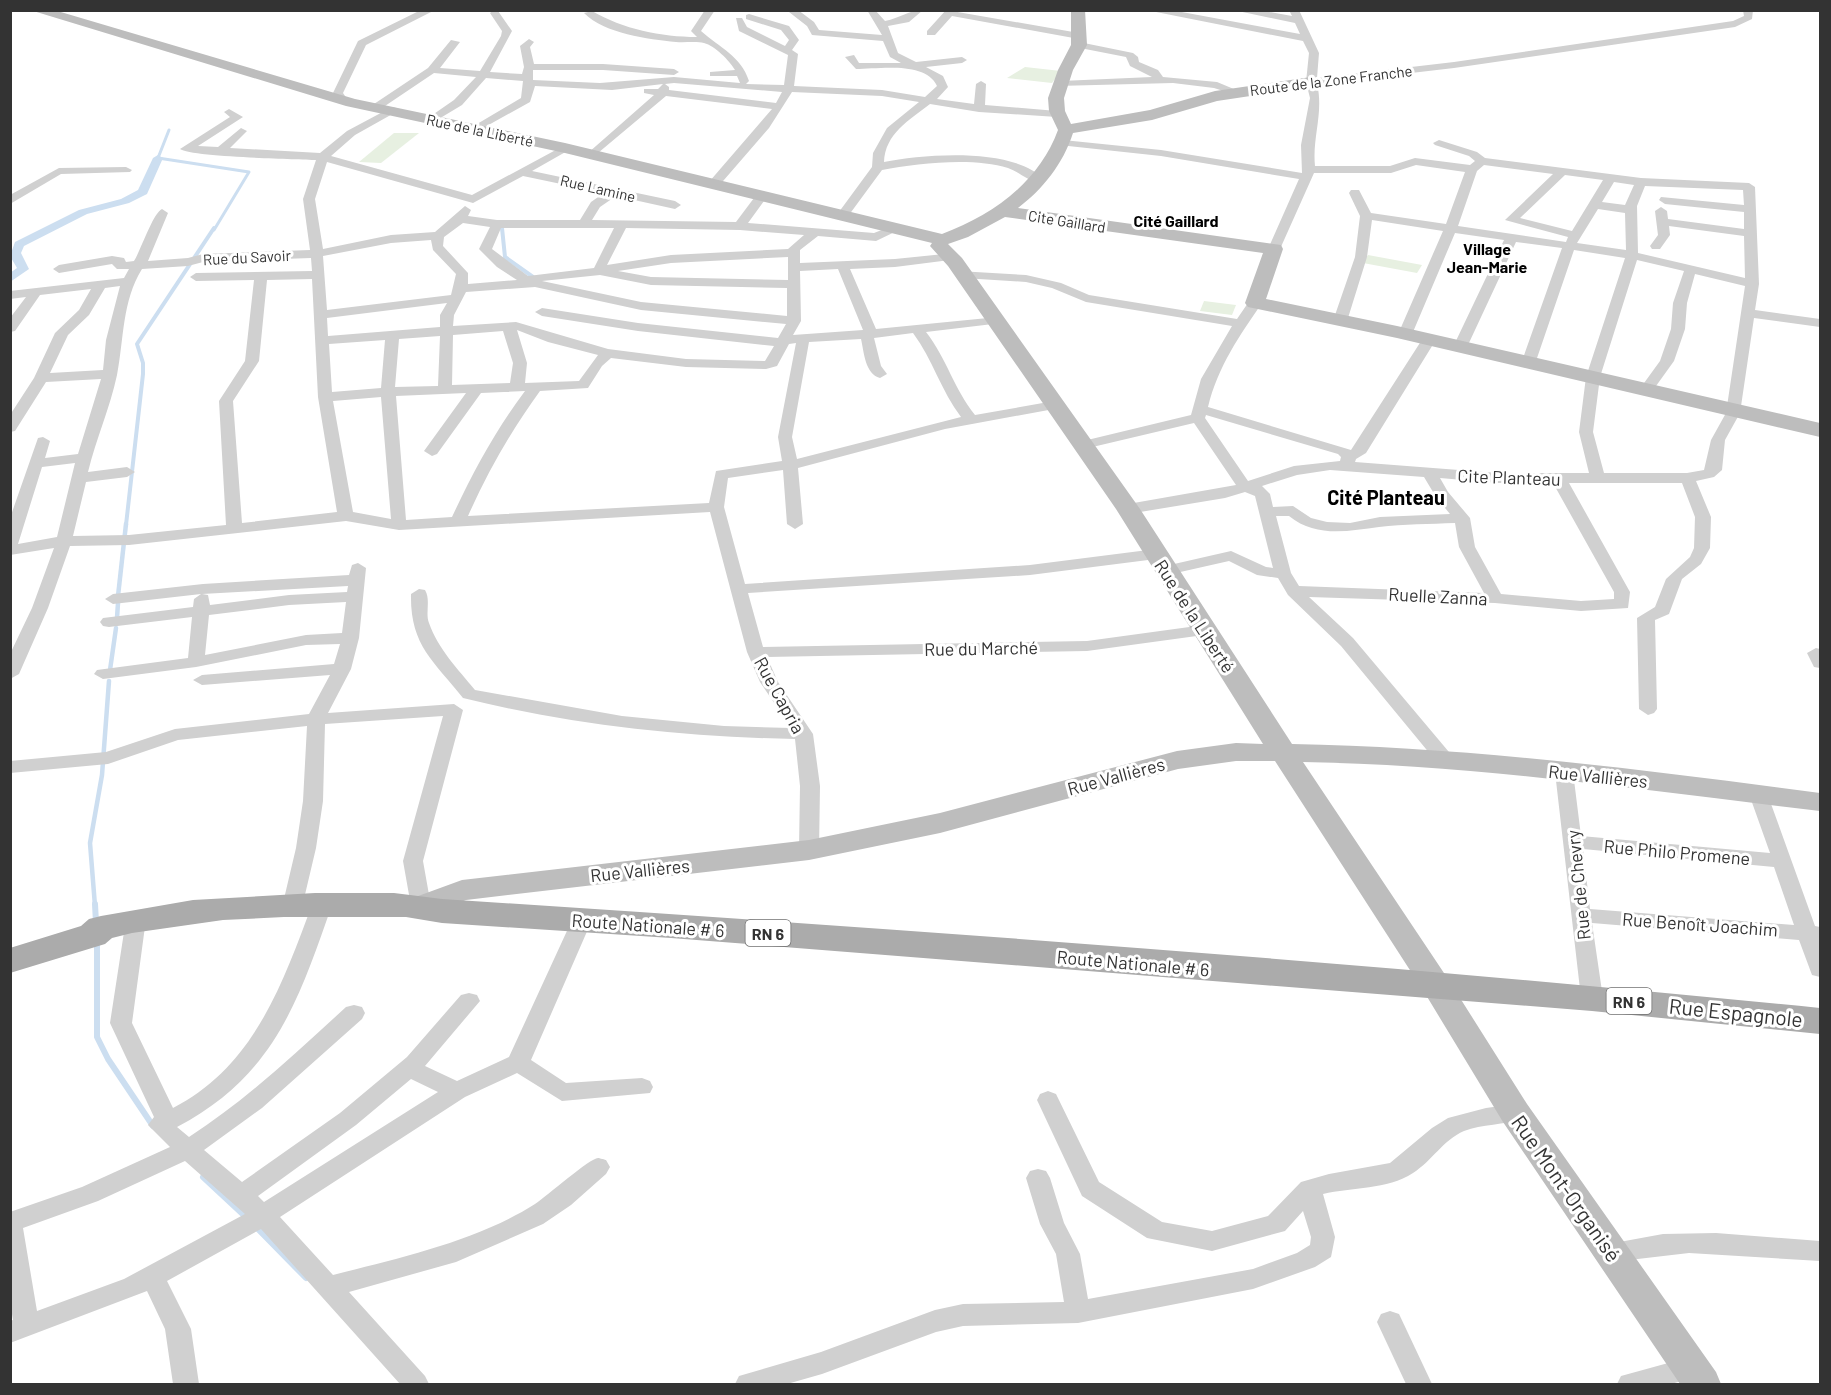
<svg xmlns="http://www.w3.org/2000/svg" width="1831" height="1395" viewBox="0 0 1831 1395" font-family="Barlow,sans-serif">
  <rect width="100%" height="100%" fill="#fff"/>
  <g fill="#e7f0e1">
    <polygon points="1025,67 1061,71 1052,83 1007,78"/>
    <polygon points="394,133 419,133 381,163 359,162"/>
    <polygon points="1368,255 1422,265 1417,273 1363,263"/>
    <polygon points="1204,301 1236,305 1232,315 1200,311"/>
  </g>
  <g fill="none" stroke-linecap="round" stroke-linejoin="round">
    <g stroke="#ccdef0" stroke-width="3">
      <polyline points="169,130 158,158 249,172 214,230"/>
      <polyline points="499,225 502,226 502,230"/>
    </g>
    <g stroke="#ccdef0" stroke-width="4">
      <polyline points="502,228 505,257 533,277"/>
      <polyline points="126,525 143,374 143,363 137,344 214,228"/>
    </g>
    <g stroke="#ccdef0" stroke-width="4.5">
      <polyline points="118,596 126,524"/>
      <polyline points="117,618 118,603"/>
      <polyline points="110,670 116,628"/>
      <polyline points="95,906 90,843 102,775 109,681"/>
    </g>
    <g stroke="#ccdef0" stroke-width="6">
      <polyline points="95,904 96,923"/>
      <polyline points="97,941 97,1037 108,1059 153,1126"/>
      <polyline points="203,1177 247,1218"/>
      <polyline points="255,1226 306,1278"/>
    </g>
    <polygon fill="#ccdef0" fill-rule="evenodd" points="158,155 163,158 147,194 129,203 87,214 24,246 21,253 29,269 10,282 10,273 17,268 10,256 15,242 79,210 121,199 138,190 153,158"/>
    <g fill="#d0d0d0" fill-rule="evenodd">
      <polygon points="421,10 435,10 366,45 343,93 347,99 338,101 333,93 358,41"/>
      <path d="M493,10L498,11L512,31L490,72L522,74L524,67L520,46L529,39L534,42L530,47L534,64H603L674,69L679,72L674,75L603,70H533V80L600,83L674,77L740,83L737,76H710V72L735,70C729,60 715,46 704,43C696,41 684,43 676,42C648,39 605,34 584,13L592,11C623,29 661,37 697,37L691,31L705,10H715L701,31C720,48 741,56 749,81L746,84L784,85L788,55L739,31L736,18H742L747,27L785,46L789,40L781,30L746,19V15L749,14L789,26L799,40L792,50L798,54L794,86L882,90L925,97L937,86C926,61 879,69 856,69L845,57L854,55L859,63H901L890,57L883,41L812,35L807,26L789,12L798,10L814,22L819,30L882,35L867,10H875L885,21C900,18 909,10 923,10L909,22L888,26L898,53L916,62L962,57L967,60L962,63L926,67L943,76L948,87L937,99L974,104L976,84L981,81L986,84L985,105L1057,111L1062,114L1057,117L979,112L930,104C909,120 885,134 884,162C925,154 1012,147 1044,179L1038,183C1027,180 1019,172 1008,168C974,157 917,163 882,170L846,219L842,220L836,216L872,167L873,153L887,128L919,102L882,96L792,92L769,128L717,188H709V182L772,109L666,96L592,158L586,155L588,153L654,95L644,93V89H658L663,84L612,90L535,86L530,102L476,132L472,131V127L521,98L523,81L486,78L462,105L432,123L426,120L428,118L454,100L476,77L434,73L379,110H371V106L428,68L451,40L460,42L440,68L480,71L501,36L502,31L490,13ZM674,83L782,92L776,103L669,90V87L665,84Z"/>
      <polygon points="946,10 1079,33 1084,36 1079,39 952,16 935,35 927,35 927,31"/>
      <path d="M1146,10H1171L1300,34L1295,23L1233,10H1258L1292,16L1289,10H1299L1319,53L1317,78L1454,62L1733,21L1744,16L1743,10H1753L1752,19L1735,27L1454,68L1317,84C1324,112 1312,138 1315,166H1390L1415,158L1470,165L1475,161L1469,156L1435,145L1433,143L1439,140L1477,152L1485,158L1641,178L1749,183L1755,187L1759,284L1755,310L1820,319V327L1754,318L1740,413L1725,440L1722,470L1714,477L1696,481L1711,517L1710,548L1701,564L1682,579L1669,614L1655,620L1657,709L1654,713L1648,715L1639,709L1637,618L1655,607L1666,579L1690,557L1694,548L1695,517L1682,483H1569L1630,592L1628,608L1581,611L1495,603L1309,597L1353,638L1454,758L1456,762L1447,768L1440,766L1341,646L1288,595L1278,578L1257,575L1229,561L1167,575L1161,573L1159,570L1161,567L1231,551L1266,567L1273,568L1255,496L1245,492L1225,498L1128,514L1122,512L1120,509L1122,506L1128,504L1236,485L1194,423L1084,449L1077,445L1079,442L1191,415L1201,379L1232,326L1086,302L1052,288L1026,282L963,278L958,277V271L1026,275L1061,283L1089,295L1237,319L1250,300H1260L1262,303C1240,335 1218,366 1208,407L1351,450L1425,335H1435L1437,338L1366,453L1356,459L1355,462L1498,473H1589L1579,432L1586,377L1625,258L1574,250L1536,361L1529,365L1522,361L1562,248L1516,242L1468,345L1461,349L1454,345L1504,240L1455,233L1413,332L1406,336L1399,332L1443,231L1372,220L1367,257L1348,318L1341,322L1336,321L1334,318L1355,257L1360,216L1349,193L1351,190H1359L1371,213L1446,224L1465,172L1416,165L1391,173H1314L1280,249L1274,253L1268,249L1299,179L1161,156L1059,145L1057,143L1063,140L1161,150L1302,173L1301,145L1310,98L1306,82L1309,53L1303,41ZM1484,165L1553,174L1505,220L1568,237L1566,242L1458,226L1477,171ZM1565,175L1603,180L1572,231L1520,218ZM1614,182L1634,185L1625,205L1602,202ZM1645,186L1743,190L1744,205L1661,197L1659,200L1665,204L1744,212V229L1668,219L1667,211L1661,207L1655,211L1658,235L1650,246L1652,249H1660L1670,235L1669,226L1744,236L1745,278L1638,253L1637,206ZM1598,209L1625,213L1626,250L1577,243ZM1637,260L1684,271L1673,303L1671,329L1660,361L1639,390L1646,394L1651,393L1674,361L1685,329L1687,303L1695,274L1745,286L1726,413L1711,440L1704,470L1687,473H1604L1593,432L1600,377ZM1206,415L1338,454L1341,457L1340,461L1294,466L1248,481L1205,418ZM1330,470L1424,477L1436,497L1450,514L1380,517L1350,523L1327,522L1311,518L1293,506L1273,507L1270,494L1262,486L1297,475ZM1440,478L1498,483H1553L1614,592V599L1581,601L1501,594L1475,547L1470,518L1448,492ZM1276,516H1289C1316,538 1348,531 1379,527C1404,524 1430,524 1455,523L1459,547L1484,593L1299,586L1291,573Z"/>
      <polygon points="1079,42 1133,53 1138,57 1139,62 1158,70 1163,77 1217,82 1241,92 1236,95 1214,88 1173,83 1057,86 1057,82 1061,81 1152,77 1130,66 1126,57 1075,47 1074,45"/>
      <path d="M392,107L396,108V112L355,135L331,156L472,195L565,145L569,146V150L532,171L675,201L681,205L675,209L616,196L600,207L592,220L736,222L757,194L761,193L767,197L748,223L874,233L897,224L903,228L876,241L818,236L800,250V263L895,259L954,253L956,256L950,260L895,267L850,269L876,329L998,317L1000,320L993,324L926,332C947,359 954,389 975,415L1054,401L1061,405L1054,409L945,429L798,468L803,524L795,529L787,524L783,470L728,478L724,507L745,584L1030,565L1156,549L1164,554L1156,559L1030,575L748,593L763,647L1087,641L1204,625L1213,630L1204,635L1087,651L767,657L778,682L813,734L820,786L819,850L816,855H802L799,850L800,786L795,739C684,737 571,725 463,698C433,660 410,645 411,594L419,589L425,590C431,600 425,613 429,623C438,649 458,669 475,690L622,716L724,726L791,728L760,682L747,652L710,512L399,530L346,521L129,545L70,546L48,608L19,674L10,679V654L32,608L54,548L10,555V518L38,438L43,437L50,441L45,458L78,454L101,379L46,382L15,431L10,432V415L34,378L55,333L79,310L91,289L40,295L15,331L10,332V318L26,297L10,299V291L124,278L129,269H117L112,264L59,273L53,269L59,265L112,256L124,258L126,262L134,261C141,250 153,213 162,209L168,213L148,261L188,258L203,254L310,250L303,199L316,160C295,159 190,157 180,149L230,117L224,112L229,109L243,117L198,146L218,147L241,128L247,131L230,148L320,153L347,131ZM327,162L473,203L523,176L604,193L591,202L580,220H497L468,216L471,210L465,206L435,232L391,235L323,249L315,199ZM463,223L490,227L479,249L497,267L517,280L468,284V273L443,246L444,237ZM501,228H614L594,268L528,276L492,249ZM626,228L740,230L804,235L788,249L671,255L607,265ZM431,240L433,250L456,274L451,295L327,310L323,256L391,243ZM788,257V280L651,277L618,271L671,263ZM311,258L312,271L196,273L190,277L196,281L254,280L245,361L219,401L226,525L129,535L73,536L86,482L127,477L135,472L127,467L88,472C96,439 110,408 117,375C124,339 122,301 142,269L188,266L203,262ZM838,269L863,330L793,335L801,321L800,271ZM600,275L651,285L787,288V316L641,302L542,281ZM312,279L318,397L337,512L242,523L233,401L259,361L267,280ZM120,286L106,340L103,370L50,373L68,335L89,315L105,288ZM535,287L641,310L786,324L778,338L638,323L542,308L535,312L542,316L638,331L774,346L765,361L686,359L608,349L516,322L453,326L454,315L466,292ZM447,303L440,315V327L328,336L327,318ZM517,330L548,342L598,355L579,381L525,383L527,363ZM503,331L513,363L510,383L452,385L453,335ZM913,333C933,360 941,391 961,417L797,459L792,437L809,342L861,339C864,352 865,374 880,378L887,374L881,366L874,338ZM440,336L438,386L395,387L399,339ZM385,340L381,388L332,392L329,344ZM796,343L778,437L782,461L716,471L709,503L468,516C488,471 511,431 540,391L588,388L602,366L611,358L686,367L766,369L777,366L789,344ZM525,391C495,431 473,472 452,517L406,520L396,396L466,393L424,451L432,456L437,454L481,393ZM381,397L391,519L353,512L333,401ZM75,463L57,537L18,544L42,467Z"/>
      <polygon points="126,167 132,170 130,172 61,174 10,204 10,195 59,168"/>
      <path d="M358,563L366,568L359,638L351,669L328,713L454,704L463,710L423,861L431,906L428,911H414L411,906L403,861L443,716L325,724L323,801L316,848L303,903L300,908H286L283,903L296,848L303,801L307,726L178,740L108,764L10,773V761L106,752L175,729L309,714L330,675L202,685L193,680L202,675L334,664L340,644L306,645L196,667L103,679L94,674L97,670L188,658L192,617L109,627L103,626L100,622L103,618L193,607L194,599L201,594L113,604L105,599L113,594L203,584L349,575L352,565ZM348,586L347,592L289,595L210,605L208,595L202,594ZM346,602L342,633L306,635L205,655L209,615L289,605Z"/>
      <polygon points="1816,648 1820,649 1820,668 1814,667 1807,653"/>
      <path d="M1564,766L1573,772L1581,836L1770,853L1749,794L1752,790H1766L1815,926L1820,927V977L1812,975L1799,940L1592,923L1603,998L1600,1004L1592,1006L1584,1004L1581,998L1555,772ZM1583,849L1774,867L1794,925L1590,909Z"/>
      <path d="M322,898L329,900L332,905C298,1002 274,1076 177,1127L189,1137C246,1100 296,1053 346,1007L354,1005L362,1007L365,1013L362,1019L262,1108L204,1150L242,1182L340,1113L407,1057L461,995L469,993L477,995L480,1001L425,1066L457,1081L509,1057L572,920L575,915H589L592,920L531,1060L566,1083L642,1078L650,1081L653,1087L650,1093L562,1101L517,1073L465,1097L280,1217L333,1275C399,1258 477,1241 535,1204C547,1196 590,1158 598,1158C599,1158 606,1160 606,1160L610,1167L606,1174L571,1205L543,1224L456,1262L349,1292L425,1376L429,1384H400L261,1229L167,1281L191,1329L199,1384H173L165,1329L147,1291L10,1343V1321L13,1320L10,1302V1212L82,1187L170,1147L148,1125L154,1117L110,1023L126,919L129,914H143L146,919L132,1023L173,1108C254,1066 282,985 312,905L315,900ZM411,1079L438,1092L264,1202L258,1196L356,1125ZM185,1161L245,1214L124,1279L37,1311L23,1228L98,1201Z"/>
      <path d="M1048,1091L1056,1094L1099,1182L1162,1222L1212,1231L1268,1216L1301,1182L1329,1174L1390,1163L1432,1128L1448,1118L1486,1108L1515,1104L1523,1107L1527,1113L1523,1119C1504,1125 1482,1124 1464,1131C1443,1140 1432,1161 1413,1173C1387,1190 1352,1187 1323,1194L1335,1237L1331,1257L1315,1267L1253,1289L1078,1323L963,1326L936,1332L822,1374L787,1384H735L739,1376L821,1352L935,1310L963,1304L1064,1302L1056,1254L1040,1224L1026,1178L1030,1171L1038,1169L1046,1171L1050,1178L1064,1223L1080,1254L1088,1299L1253,1269L1297,1253L1310,1245L1311,1237L1303,1211L1285,1231L1212,1251L1147,1238L1082,1196L1037,1100L1040,1094Z"/>
      <polygon points="1716,1233 1820,1241 1820,1261 1689,1253 1612,1262 1603,1259 1600,1252 1603,1245 1663,1234"/>
      <polygon points="1390,1311 1399,1314 1432,1384 1406,1384 1377,1322 1381,1314"/>
      <polygon points="1690,1357 1699,1360 1703,1368 1699,1376 1671,1384 1617,1384 1621,1376"/>
    </g>
    <path fill="#bdbdbd" fill-rule="evenodd" d="M30,10H54L355,99L565,143L942,234C993,215 1039,182 1058,130L1049,111L1048,98L1058,70L1071,45V10H1085L1087,45L1073,70L1064,98L1065,111L1071,124L1150,110L1215,91L1311,77L1319,82L1311,87L1217,101L1152,120L1073,133C1063,164 1043,189 1018,208L1281,245L1283,249L1266,299L1397,326L1820,423V437L1397,338L1248,307L1245,303L1263,253L1005,217L968,237L948,244L962,258L1140,509L1292,744C1468,747 1646,770 1820,793V811C1649,791 1476,765 1303,762L1448,979L1527,1104L1716,1372L1721,1384H1680L1503,1122L1426,995L1275,761H1236L1178,769L940,833L809,860L466,900L421,917L410,913L406,906L410,899L462,880L809,840L940,813L1177,751L1236,743L1263,744L1116,509L948,266L930,246L932,243L565,153L346,106Z"/>
    <path fill="#ababab" fill-rule="evenodd" d="M315,893H394L442,899C902,929 1362,962 1820,1008V1034L1592,1011L671,938L442,923L406,917H284L223,920L132,933L112,938L105,944L10,973V948L81,926L89,919L101,916L193,900Z"/>
  </g>
  <g text-anchor="middle" dominant-baseline="central" stroke-width="6" stroke-linejoin="round" paint-order="stroke">
    <g font-size="15" fill="#333" stroke="#fff">
      <text transform="translate(1331 80) rotate(-7)">Route de la Zone Franche</text>
      <text transform="translate(480 130) rotate(12)">Rue de la Liberté</text>
      <text transform="translate(598 188) rotate(13)">Rue Lamine</text>
      <text transform="translate(1067 221) rotate(9)">Cite Gaillard</text>
      <text transform="translate(247 257) rotate(-3)">Rue du Savoir</text>
    </g>
    <g font-size="16" font-weight="bold" fill="#000" stroke="#fff">
      <text x="1176" y="220">Cité Gaillard</text>
      <text x="1487" y="248">Village<tspan x="1487" dy="18">Jean-Marie</tspan></text>
    </g>
    <g fill="#fff" stroke="#707070" stroke-width="1.5">
      <rect x="745.5" y="920" width="45" height="26" rx="4.5"/>
      <rect x="1606.5" y="988" width="45" height="26" rx="4.5"/>
    </g>
    <g font-size="16" font-weight="bold" fill="#333">
      <text x="768" y="933">RN 6</text>
      <text x="1629" y="1001">RN 6</text>
    </g>
    <g font-size="18" fill="#333" stroke="#fff">
      <text transform="translate(1509 477) rotate(2)">Cite Planteau</text>
      <text transform="translate(1438 596) rotate(3)">Ruelle Zanna</text>
      <text transform="translate(1195 616) rotate(57)">Rue de la Liberté</text>
      <text transform="translate(981 648) rotate(-1)">Rue du Marché</text>
      <text transform="translate(780 695) rotate(61)">Rue Capria</text>
      <text transform="translate(1116 776) rotate(-15)">Rue Vallières</text>
      <text transform="translate(1598 776) rotate(6)">Rue Vallières</text>
      <text transform="translate(1677 852) rotate(5)">Rue Philo Promene</text>
      <text transform="translate(640 870) rotate(-6)">Rue Vallières</text>
      <text transform="translate(1578 885) rotate(-96)">Rue de Chevry</text>
      <text transform="translate(1700 924) rotate(4)">Rue Benoît Joachim</text>
      <text transform="translate(648 925) rotate(4)">Route Nationale # 6</text>
      <text transform="translate(1133 963) rotate(5)">Route Nationale # 6</text>
    </g>
    <g font-size="20" font-weight="bold" fill="#000" stroke="#fff">
      <text x="1386" y="497">Cité Planteau</text>
    </g>
    <g font-size="21" fill="#333" stroke="#fff">
      <text transform="translate(1736 1012) rotate(6)">Rue Espagnole</text>
      <text transform="translate(1567 1188) rotate(55)">Rue Mont-Organisé</text>
    </g>
  </g>
  <rect width="1831" height="1395" fill="none" stroke="#333333" stroke-width="24"/>
</svg>
